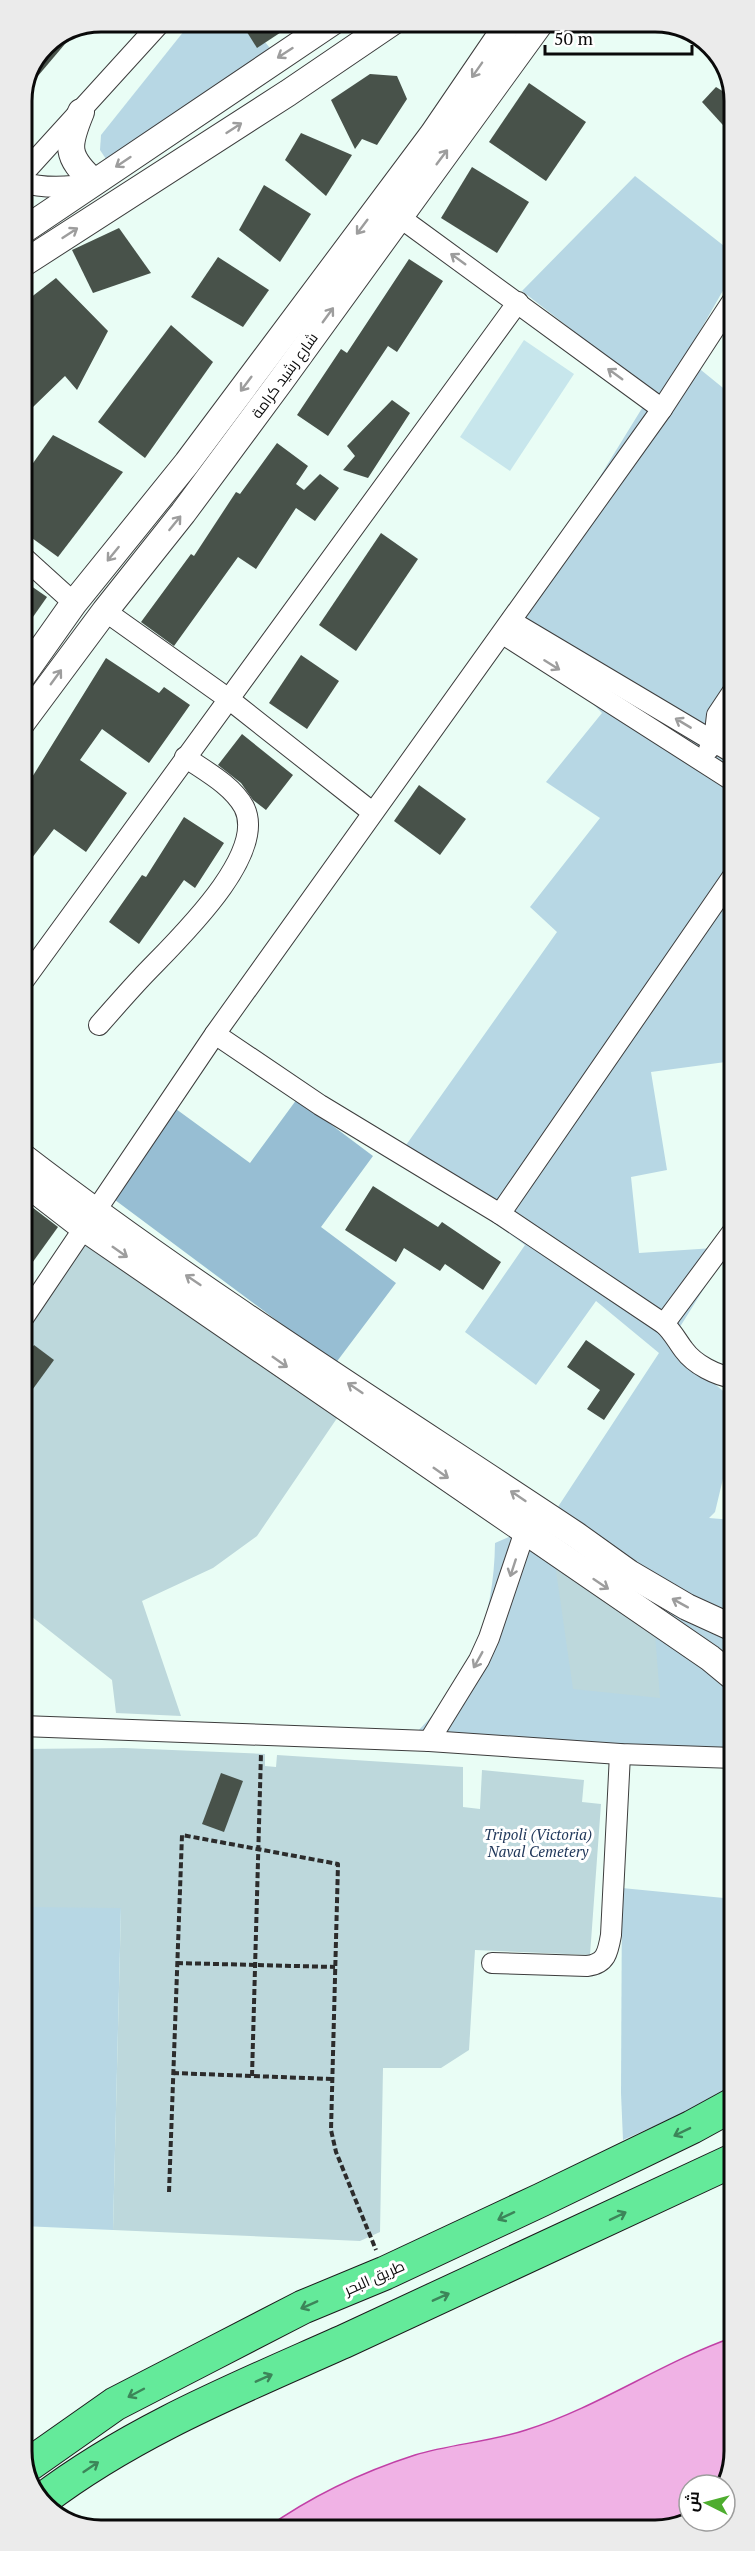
<svg xmlns="http://www.w3.org/2000/svg" width="755" height="2551" viewBox="0 0 755 2551" font-family="'PT Serif',Cairo,serif">
  <rect width="100%" height="100%" fill="#e9fdf5"/>
  <g fill="#b7d7e4">
    <polygon points="192,21 248,21 278,58 108,162 100,150 101,135"/>
    <path d="M635,176L733,253V273L685,357L733,396V1061L651,1072L667,1170L631,1177L639,1253L714,1248L733,1221V1242L668,1346L733,1399V1437L715,1512L709,1518L733,1520L734,1762L417,1732C471,1678 494,1619 495,1543L550,1519L659,1353L596,1301L536,1385L465,1332L525,1245L399,1155L557,932L530,907L600,818L546,782L602,713L511,621L652,392L522,291Z"/>
    <polygon points="622,1888 734,1899 734,2086 724,2095 623,2140 621,2093"/>
    <polygon points="22,1907 121,1907 113,2230 22,2226"/>
  </g>
  <polygon fill="#97bed3" points="297,1099 373,1156 321,1227 396,1283 335,1364 111,1197 176,1109 250,1163"/>
  <g fill="#bdd8dc">
    <polygon points="90,1212 348,1402 257,1536 213,1568 142,1601 181,1716 116,1713 112,1680 22,1609 22,1308"/>
    <polygon points="555,1564 655,1634 660,1698 573,1689"/>
    <polygon points="124,1748 265,1754 265,1766 276,1767 277,1755 463,1767 463,1807 480,1809 482,1770 584,1780 582,1802 601,1804 590,1955 475,1950 469,2050 441,2068 383,2068 380,2232 360,2241 113,2230 121,1908 22,1907 22,1749"/>
  </g>
  <polygon fill="#c7e6ec" points="524,340 574,374 510,471 460,437"/>
  <path fill="#f0b2e5" stroke="#c140a6" stroke-width="1.5" d="M734,2337V2451L721,2485H689V2517L670,2528L265,2529C310,2497 362,2472 415,2455C451,2444 490,2442 526,2430C599,2407 662,2362 734,2337Z"/>
  <g fill="#48524a">
    <polygon points="240,21 298,21 257,48"/>
    <polygon points="76,31 32,83 29,81 45,44"/>
    <polygon points="370,74 397,76 407,99 377,145 362,139 355,149 331,100"/>
    <polygon points="529,83 586,122 546,181 489,142"/>
    <polygon points="716,87 732,97 732,135 702,102"/>
    <polygon points="301,133 352,155 326,196 285,160"/>
    <polygon points="472,167 529,202 497,253 441,218"/>
    <polygon points="264,185 311,214 280,262 239,230"/>
    <polygon points="119,228 151,273 93,293 72,250"/>
    <polygon points="218,257 269,290 243,327 191,297"/>
    <polygon points="409,259 443,281 397,352 388,346 328,436 297,415 341,349 347,353"/>
    <polygon points="56,278 108,331 77,390 65,376 33,407 21,394 21,305"/>
    <polygon points="171,325 213,362 145,458 98,422"/>
    <polygon points="392,400 410,413 368,478 343,470 355,456 347,446"/>
    <polygon points="53,435 123,472 58,557 21,530 21,480"/>
    <polygon points="277,443 308,466 296,484 304,490 320,474 339,488 315,521 296,508 256,569 238,557 174,646 141,622 191,554 194,556 236,492 240,494"/>
    <polygon points="381,533 418,559 356,651 319,625"/>
    <polygon points="21,579 47,597 21,634"/>
    <polygon points="301,655 339,681 307,729 269,703"/>
    <polygon points="106,658 159,693 164,687 190,705 149,763 102,729 80,760 127,793 86,852 54,829 22,871 21,795"/>
    <polygon points="242,734 293,775 266,810 253,800 241,783 218,765"/>
    <polygon points="419,785 466,819 440,855 394,821"/>
    <polygon points="184,817 224,843 195,888 184,880 139,944 109,922 142,875 146,877"/>
    <polygon points="373,1186 438,1227 442,1222 501,1262 483,1290 445,1264 440,1271 404,1248 396,1262 345,1230"/>
    <polygon points="32,1207 58,1227 22,1277 22,1222"/>
    <polygon points="586,1340 635,1374 604,1420 587,1409 600,1390 567,1367"/>
    <polygon points="34,1345 54,1360 22,1404 22,1363"/>
    <polygon points="221,1773 243,1781 224,1832 202,1824"/>
  </g>
  <g fill="none" stroke-linecap="round" stroke-linejoin="round">
    <defs>
      <g id="minor">
        <polyline points="21,176 162,21"/>
        <path d="M21,182C45,189 67,188 91,183"/>
        <polyline points="398,216 662,409"/>
        <polyline points="21,555 74,603"/>
        <polyline points="105,611 230,700 372,812"/>
        <polyline points="511,621 733,753"/>
        <polyline points="503,634 733,781"/>
        <polyline points="714,741 733,731"/>
        <polyline points="709,749 714,741 717,715 733,691"/>
        <polyline points="22,983 518,302"/>
        <path d="M99,1025C113,1009 127,993 142,977C172,945 269,856 244,807C232,785 205,771 185,757"/>
        <path d="M215,1034L320,1105L500,1214L664,1324C673,1332 677,1341 684,1350C695,1365 716,1375 733,1378"/>
        <polyline points="500,1214 733,876"/>
        <polyline points="22,1320 215,1034 662,409 733,300"/>
        <polyline points="664,1324 733,1231"/>
        <polyline points="22,1726 429,1741 620,1754 734,1758"/>
        <polyline points="429,1741 479,1660 489,1638 525,1531"/>
        <path d="M492,1963L587,1966C606,1964 608,1952 611,1935L620,1754"/>
      </g>
      <g id="tertiary">
        <path d="M81,112C67,146 65,156 94,182"/>
        <polyline points="21,232 334,21"/>
        <polyline points="21,265 288,93 394,21"/>
        <polyline points="21,678 74,603 187,463 433,134 510,21"/>
        <polyline points="21,724 105,611 183,513 280,382 541,22"/>
        <path d="M22,1156C199,1292 390,1411 576,1535L629,1573L687,1607L733,1628"/>
        <polyline points="22,1180 84,1228 710,1658 733,1677"/>
      </g>
      <g id="trunk">
        <polyline points="24,2468 115,2404 210,2355 303,2307 385,2273 541,2200 692,2127 734,2104"/>
        <path d="M42,2500C134,2430 242,2387 347,2340C476,2281 605,2221 734,2160"/>
      </g>
    </defs>
    <use href="#minor" stroke="#3d3d3d" stroke-width="22"/>
    <use href="#tertiary" stroke="#3d3d3d" stroke-width="28"/>
    <use href="#trunk" stroke="#1b1b1b" stroke-width="35"/>
    <g stroke="#2c2c2c" stroke-width="4" stroke-dasharray="6 3" stroke-linecap="butt">
      <polyline points="177,1963 335,1967"/>
      <polyline points="173,2073 332,2079"/>
      <polyline points="252,2076 261,1753"/>
      <polyline points="169,2192 182,1835 338,1864 331,2130 336,2152 376,2250"/>
    </g>
    <use href="#minor" stroke="#fff" stroke-width="20"/>
    <use href="#tertiary" stroke="#fff" stroke-width="26"/>
    <use href="#trunk" stroke="#64ea9a" stroke-width="33"/>
  </g>
  <defs><path id="oneway-shaft" d="M-6 0H5M1.5-3L5.5 0L1.5 3" fill="none" stroke-width="1.6" stroke-linecap="round" stroke-linejoin="round" transform="scale(1.5)"/></defs>
  <g stroke="#9d9d9d">
    <use href="#oneway-shaft" transform="translate(285 53) rotate(147)"/>
    <use href="#oneway-shaft" transform="translate(477 70) rotate(125)"/>
    <use href="#oneway-shaft" transform="translate(234 128) rotate(-33)"/>
    <use href="#oneway-shaft" transform="translate(442 157) rotate(-53)"/>
    <use href="#oneway-shaft" transform="translate(123 162) rotate(146)"/>
    <use href="#oneway-shaft" transform="translate(362 227) rotate(127)"/>
    <use href="#oneway-shaft" transform="translate(70 233) rotate(-33)"/>
    <use href="#oneway-shaft" transform="translate(458 259) rotate(-144)"/>
    <use href="#oneway-shaft" transform="translate(328 315) rotate(-54)"/>
    <use href="#oneway-shaft" transform="translate(615 374) rotate(-144)"/>
    <use href="#oneway-shaft" transform="translate(246 384) rotate(127)"/>
    <use href="#oneway-shaft" transform="translate(175 523) rotate(-51)"/>
    <use href="#oneway-shaft" transform="translate(113 554) rotate(129)"/>
    <use href="#oneway-shaft" transform="translate(552 665) rotate(32)"/>
    <use href="#oneway-shaft" transform="translate(56 677) rotate(-54)"/>
    <use href="#oneway-shaft" transform="translate(683 723) rotate(-149)"/>
    <use href="#oneway-shaft" transform="translate(120 1252) rotate(35)"/>
    <use href="#oneway-shaft" transform="translate(193 1280) rotate(-146)"/>
    <use href="#oneway-shaft" transform="translate(280 1362) rotate(35)"/>
    <use href="#oneway-shaft" transform="translate(355 1388) rotate(-146)"/>
    <use href="#oneway-shaft" transform="translate(441 1473) rotate(35)"/>
    <use href="#oneway-shaft" transform="translate(518 1496) rotate(-146)"/>
    <use href="#oneway-shaft" transform="translate(513 1568) rotate(108)"/>
    <use href="#oneway-shaft" transform="translate(601 1584) rotate(34)"/>
    <use href="#oneway-shaft" transform="translate(680 1603) rotate(-151)"/>
    <use href="#oneway-shaft" transform="translate(478 1660) rotate(119)"/>
  </g>
  <g stroke="#3c8559">
    <use href="#oneway-shaft" transform="translate(682 2132) rotate(154)"/>
    <use href="#oneway-shaft" transform="translate(506 2216) rotate(155)"/>
    <use href="#oneway-shaft" transform="translate(618 2216) rotate(-26)"/>
    <use href="#oneway-shaft" transform="translate(441 2297) rotate(-24)"/>
    <use href="#oneway-shaft" transform="translate(309 2305) rotate(156)"/>
    <use href="#oneway-shaft" transform="translate(264 2378) rotate(-24)"/>
    <use href="#oneway-shaft" transform="translate(136 2393) rotate(152)"/>
    <use href="#oneway-shaft" transform="translate(91 2467) rotate(-34)"/>
  </g>
  <g text-anchor="middle" dominant-baseline="central" stroke-width="6" stroke-linejoin="round" paint-order="stroke">
    <g font-size="15" fill="#0a0a0a" stroke="#fff">
      <text transform="translate(284 375) rotate(-54)">شارع رشيد كرامة</text>
      <text transform="translate(374 2277) rotate(-24)">طريق البحر</text>
    </g>
    <g font-size="15" font-style="italic" fill="#21385b" stroke="#fff">
      <text x="538" y="1834">Tripoli (Victoria)<tspan x="538" dy="17">Naval Cemetery</tspan></text>
    </g>
  </g>
  <path d="M0 0H755V2551H0ZM101 32H655A69 69 0 0 1 724 101V2451A69 69 0 0 1 655 2520H101A69 69 0 0 1 32 2451V101A69 69 0 0 1 101 32Z" fill="#ebebeb" fill-rule="evenodd"/>
  <path fill="none" stroke="#0a0a0a" stroke-width="3" d="M101 32H655A69 69 0 0 1 724 101V2451A69 69 0 0 1 655 2520H101A69 69 0 0 1 32 2451V101A69 69 0 0 1 101 32Z"/>
  <g transform="translate(707 2503) rotate(276)"><circle r="28" fill="#ffffff" stroke="#9d9d9d" stroke-width="1.5"/>
  <path d="M0-4.5L10 22L0 15L-10 22Z" fill="#4ead2f"/>
  <text y="-9" font-size="16" font-weight="bold" text-anchor="middle" fill="#0a0a0a">ش</text>
  </g>
  <path d="M545 45v9h147v-9" fill="none" stroke="#0a0a0a" stroke-width="3"/>
  <text x="554" y="45" font-size="18" fill="#0a0a0a" stroke="#ffffff" stroke-width="4.5" paint-order="stroke">50 m</text>
</svg>
